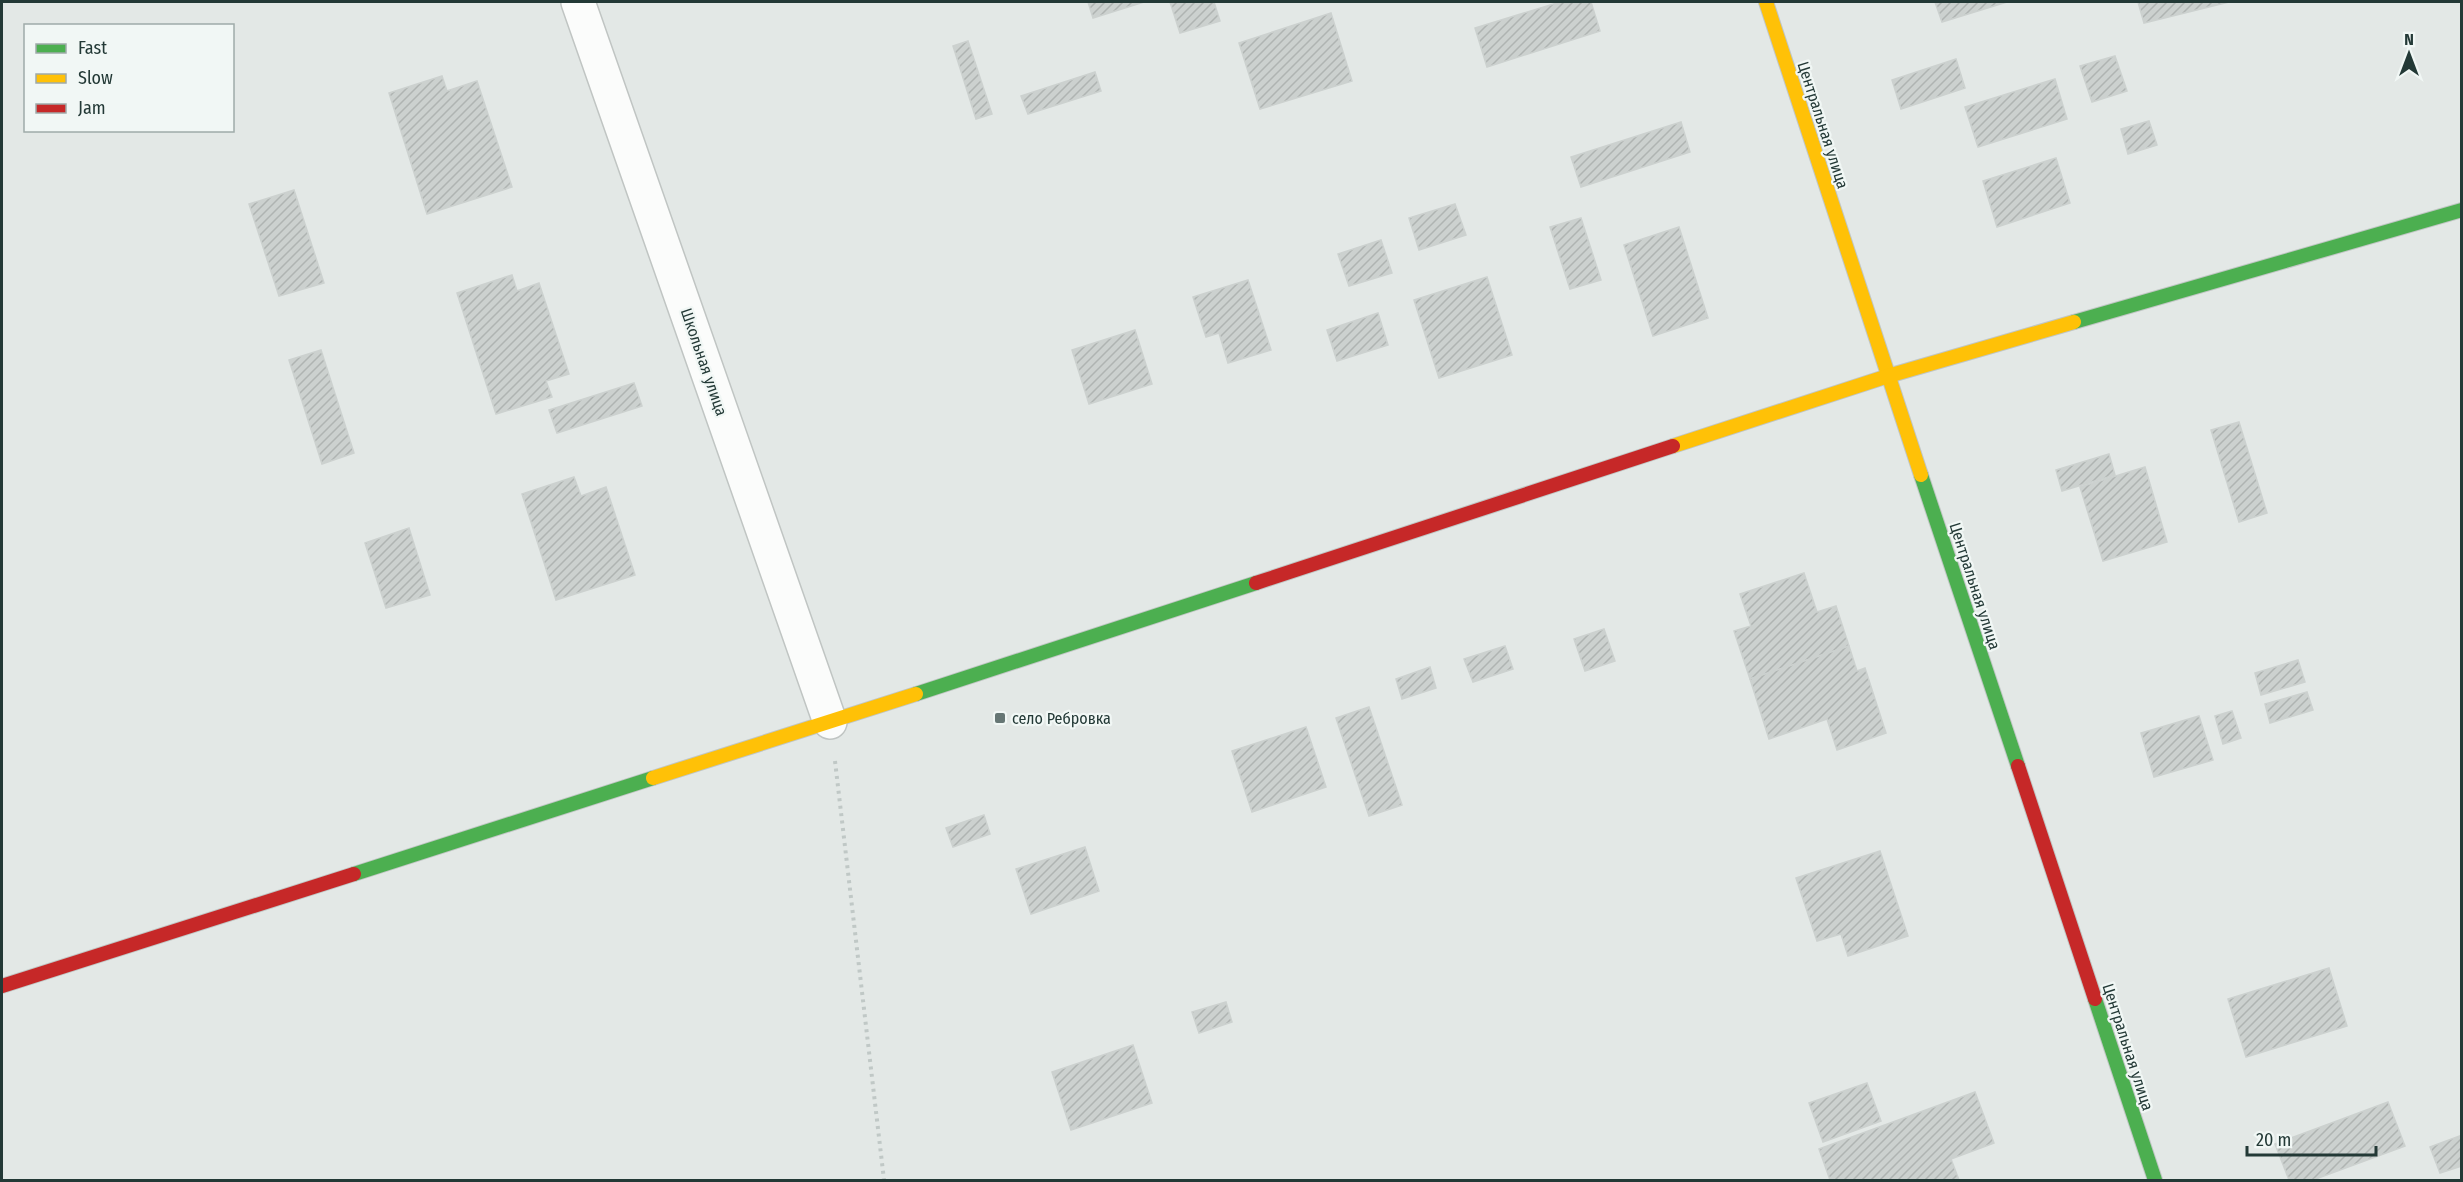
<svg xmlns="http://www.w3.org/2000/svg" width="2463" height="1182" viewBox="0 0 2463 1182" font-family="'Fira Sans Condensed',sans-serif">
  <defs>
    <pattern id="building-hatch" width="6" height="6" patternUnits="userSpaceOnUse" patternTransform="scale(1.5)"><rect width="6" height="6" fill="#ccd1cf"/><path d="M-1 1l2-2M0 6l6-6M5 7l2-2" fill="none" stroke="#afb4b2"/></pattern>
  </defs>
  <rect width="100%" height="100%" fill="#e3e8e6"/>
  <g fill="url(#building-hatch)" stroke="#ccd1cf" stroke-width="1.5">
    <polygon points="1088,2 1144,2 1093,18"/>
    <polygon points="1170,2 1214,2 1220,21 1180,33"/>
    <polygon points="1560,2 1591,2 1600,31 1487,67 1475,28"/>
    <polygon points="1935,2 2007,2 1942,22"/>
    <polygon points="2138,2 2229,2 2144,23"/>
    <polygon points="1331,13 1352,81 1260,109 1239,43"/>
    <polygon points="968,41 992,114 976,119 953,46"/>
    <polygon points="2115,56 2127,91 2092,102 2080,66"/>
    <polygon points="1956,59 1965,88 1901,109 1892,80"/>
    <polygon points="1095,72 1101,91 1028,114 1021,96"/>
    <polygon points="442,76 447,91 477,81 512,187 427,214 389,93"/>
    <polygon points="2055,79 2067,119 1978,147 1965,107"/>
    <polygon points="2149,121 2157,145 2128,154 2121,129"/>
    <polygon points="1681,122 1690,152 1581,187 1571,157"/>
    <polygon points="2056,158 2070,203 1997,227 1983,181"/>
    <polygon points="294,190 324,283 279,296 249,204"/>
    <polygon points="1455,204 1466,235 1419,250 1409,218"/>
    <polygon points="1581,218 1601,280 1570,289 1550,227"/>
    <polygon points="1679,227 1708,318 1653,336 1624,245"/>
    <polygon points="1381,240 1392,273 1349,286 1338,254"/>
    <polygon points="512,275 517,291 539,283 569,374 546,381 552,397 496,414 457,293"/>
    <polygon points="1487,277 1512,355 1439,378 1414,300"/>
    <polygon points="1248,280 1271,350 1228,363 1219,333 1206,337 1193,297"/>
    <polygon points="1378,313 1388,345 1337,361 1327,330"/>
    <polygon points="1135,330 1152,384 1089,404 1072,350"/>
    <polygon points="321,350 354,453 322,464 289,360"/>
    <polygon points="634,383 642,406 557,433 549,410"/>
    <polygon points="2239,422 2267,513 2239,522 2211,430"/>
    <polygon points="2109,454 2115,475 2062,491 2056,470"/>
    <polygon points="2145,467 2167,542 2103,561 2080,487"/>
    <polygon points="574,477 581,496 606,487 635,575 556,600 522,494"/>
    <polygon points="409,528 430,595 386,608 365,543"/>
    <polygon points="1804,573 1817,612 1836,606 1849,646 1750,679 1734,631 1751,626 1740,594"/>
    <polygon points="1604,629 1615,661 1585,671 1574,639"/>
    <polygon points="1505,646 1513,669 1473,682 1464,659"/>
    <polygon points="1849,646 1857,671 1865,668 1886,733 1837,750 1827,719 1769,739 1750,679"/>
    <polygon points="2298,660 2305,682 2261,695 2255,673"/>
    <polygon points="1430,667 1436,688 1402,699 1396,679"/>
    <polygon points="2307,692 2313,710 2270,723 2265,704"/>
    <polygon points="1369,707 1402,805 1369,816 1336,718"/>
    <polygon points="2232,711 2241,738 2223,744 2215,716"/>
    <polygon points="2199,716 2213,760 2154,777 2141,733"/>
    <polygon points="1306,727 1326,787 1252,812 1232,751"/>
    <polygon points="984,815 990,834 953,847 946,828"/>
    <polygon points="1085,847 1099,891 1031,914 1016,869"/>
    <polygon points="1880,851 1908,936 1848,956 1841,934 1817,941 1796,878"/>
    <polygon points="2329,968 2347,1026 2246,1057 2228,999"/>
    <polygon points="1226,1002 1232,1022 1199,1033 1192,1012"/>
    <polygon points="1133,1045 1152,1103 1071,1130 1052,1072"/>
    <polygon points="1867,1083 1881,1121 1823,1142 1809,1103"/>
    <polygon points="1975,1092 1994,1143 1951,1159 1959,1180 1830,1180 1819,1149"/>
    <polygon points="2388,1102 2405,1146 2313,1180 2289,1180 2275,1144"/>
    <polygon points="2462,1135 2462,1166 2440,1173 2430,1147"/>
  </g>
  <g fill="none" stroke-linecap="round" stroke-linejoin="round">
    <defs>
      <polyline id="street" points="578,2 830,722"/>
      <g id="fast">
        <polyline points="2074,322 2462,210"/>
        <polyline points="1921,475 2018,766"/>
        <polyline points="916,694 1256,583"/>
        <polyline points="354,874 653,778"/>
        <polyline points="2095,999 2155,1180"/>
      </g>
      <g id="slow">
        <polyline points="1766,2 1921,475"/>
        <polyline points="1673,446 1888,376 2074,322"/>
        <polyline points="653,778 916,694"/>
      </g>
      <g id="jam">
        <polyline points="1256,583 1673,446"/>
        <polyline points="2018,766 2095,999"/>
        <polyline points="2,986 354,874"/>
      </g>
    </defs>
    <use href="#street" stroke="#c0c5c3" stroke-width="36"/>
    <use href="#fast" stroke="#c0c6c4" stroke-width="16"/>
    <use href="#slow" stroke="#c0c6c4" stroke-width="16"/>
    <use href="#jam" stroke="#c0c6c4" stroke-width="16"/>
    <polyline stroke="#c0c8c6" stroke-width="4" stroke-dasharray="3 4.5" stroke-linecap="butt" points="835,761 884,1180"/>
    <use href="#street" stroke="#fbfcfb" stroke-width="33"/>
    <use href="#fast" stroke="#4caf50" stroke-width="14"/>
    <use href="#slow" stroke="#ffc107" stroke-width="14"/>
    <use href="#jam" stroke="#c62828" stroke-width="14"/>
  </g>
  <rect fill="#667674" stroke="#f1f7f5" stroke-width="2" x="994" y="712" width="12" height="12" rx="3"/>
  <g text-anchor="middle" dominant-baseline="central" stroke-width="4.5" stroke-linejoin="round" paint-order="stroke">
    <g font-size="16" fill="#233936" stroke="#f1f7f5">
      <text transform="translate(1823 125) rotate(72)">Центральная улица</text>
      <text transform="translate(704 362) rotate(71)">Школьная улица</text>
      <text transform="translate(1975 586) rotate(72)">Центральная улица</text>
      <text transform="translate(2128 1047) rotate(72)">Центральная улица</text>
    </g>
    <g font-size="16" fill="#233936" stroke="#f1f7f5" text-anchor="start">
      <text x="1012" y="718">село Ребровка</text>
    </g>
  </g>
  <rect width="2463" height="1182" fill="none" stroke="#233936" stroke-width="6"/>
  <rect x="24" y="24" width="210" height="108" fill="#f1f7f5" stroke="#9faba9" stroke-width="1.5"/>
  <rect x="36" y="44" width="30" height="9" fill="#4caf50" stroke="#9faba9" stroke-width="1.5"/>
  <text x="78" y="54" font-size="18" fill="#233936">Fast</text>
  <rect x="36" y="74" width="30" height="9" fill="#ffc107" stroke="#9faba9" stroke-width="1.5"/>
  <text x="78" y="84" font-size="18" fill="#233936">Slow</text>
  <rect x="36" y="104" width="30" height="9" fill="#c62828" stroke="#9faba9" stroke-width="1.5"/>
  <text x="78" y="114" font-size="18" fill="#233936">Jam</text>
  <g transform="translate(2409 54)" stroke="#f1f7f5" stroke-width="4.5" paint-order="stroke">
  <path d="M0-4.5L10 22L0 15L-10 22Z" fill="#233936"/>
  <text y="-9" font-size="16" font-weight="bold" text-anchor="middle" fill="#233936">N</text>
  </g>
  <path d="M2247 1146v9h129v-9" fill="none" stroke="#233936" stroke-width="3"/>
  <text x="2256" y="1146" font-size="18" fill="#233936" stroke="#f1f7f5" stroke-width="4.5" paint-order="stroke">20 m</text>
</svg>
